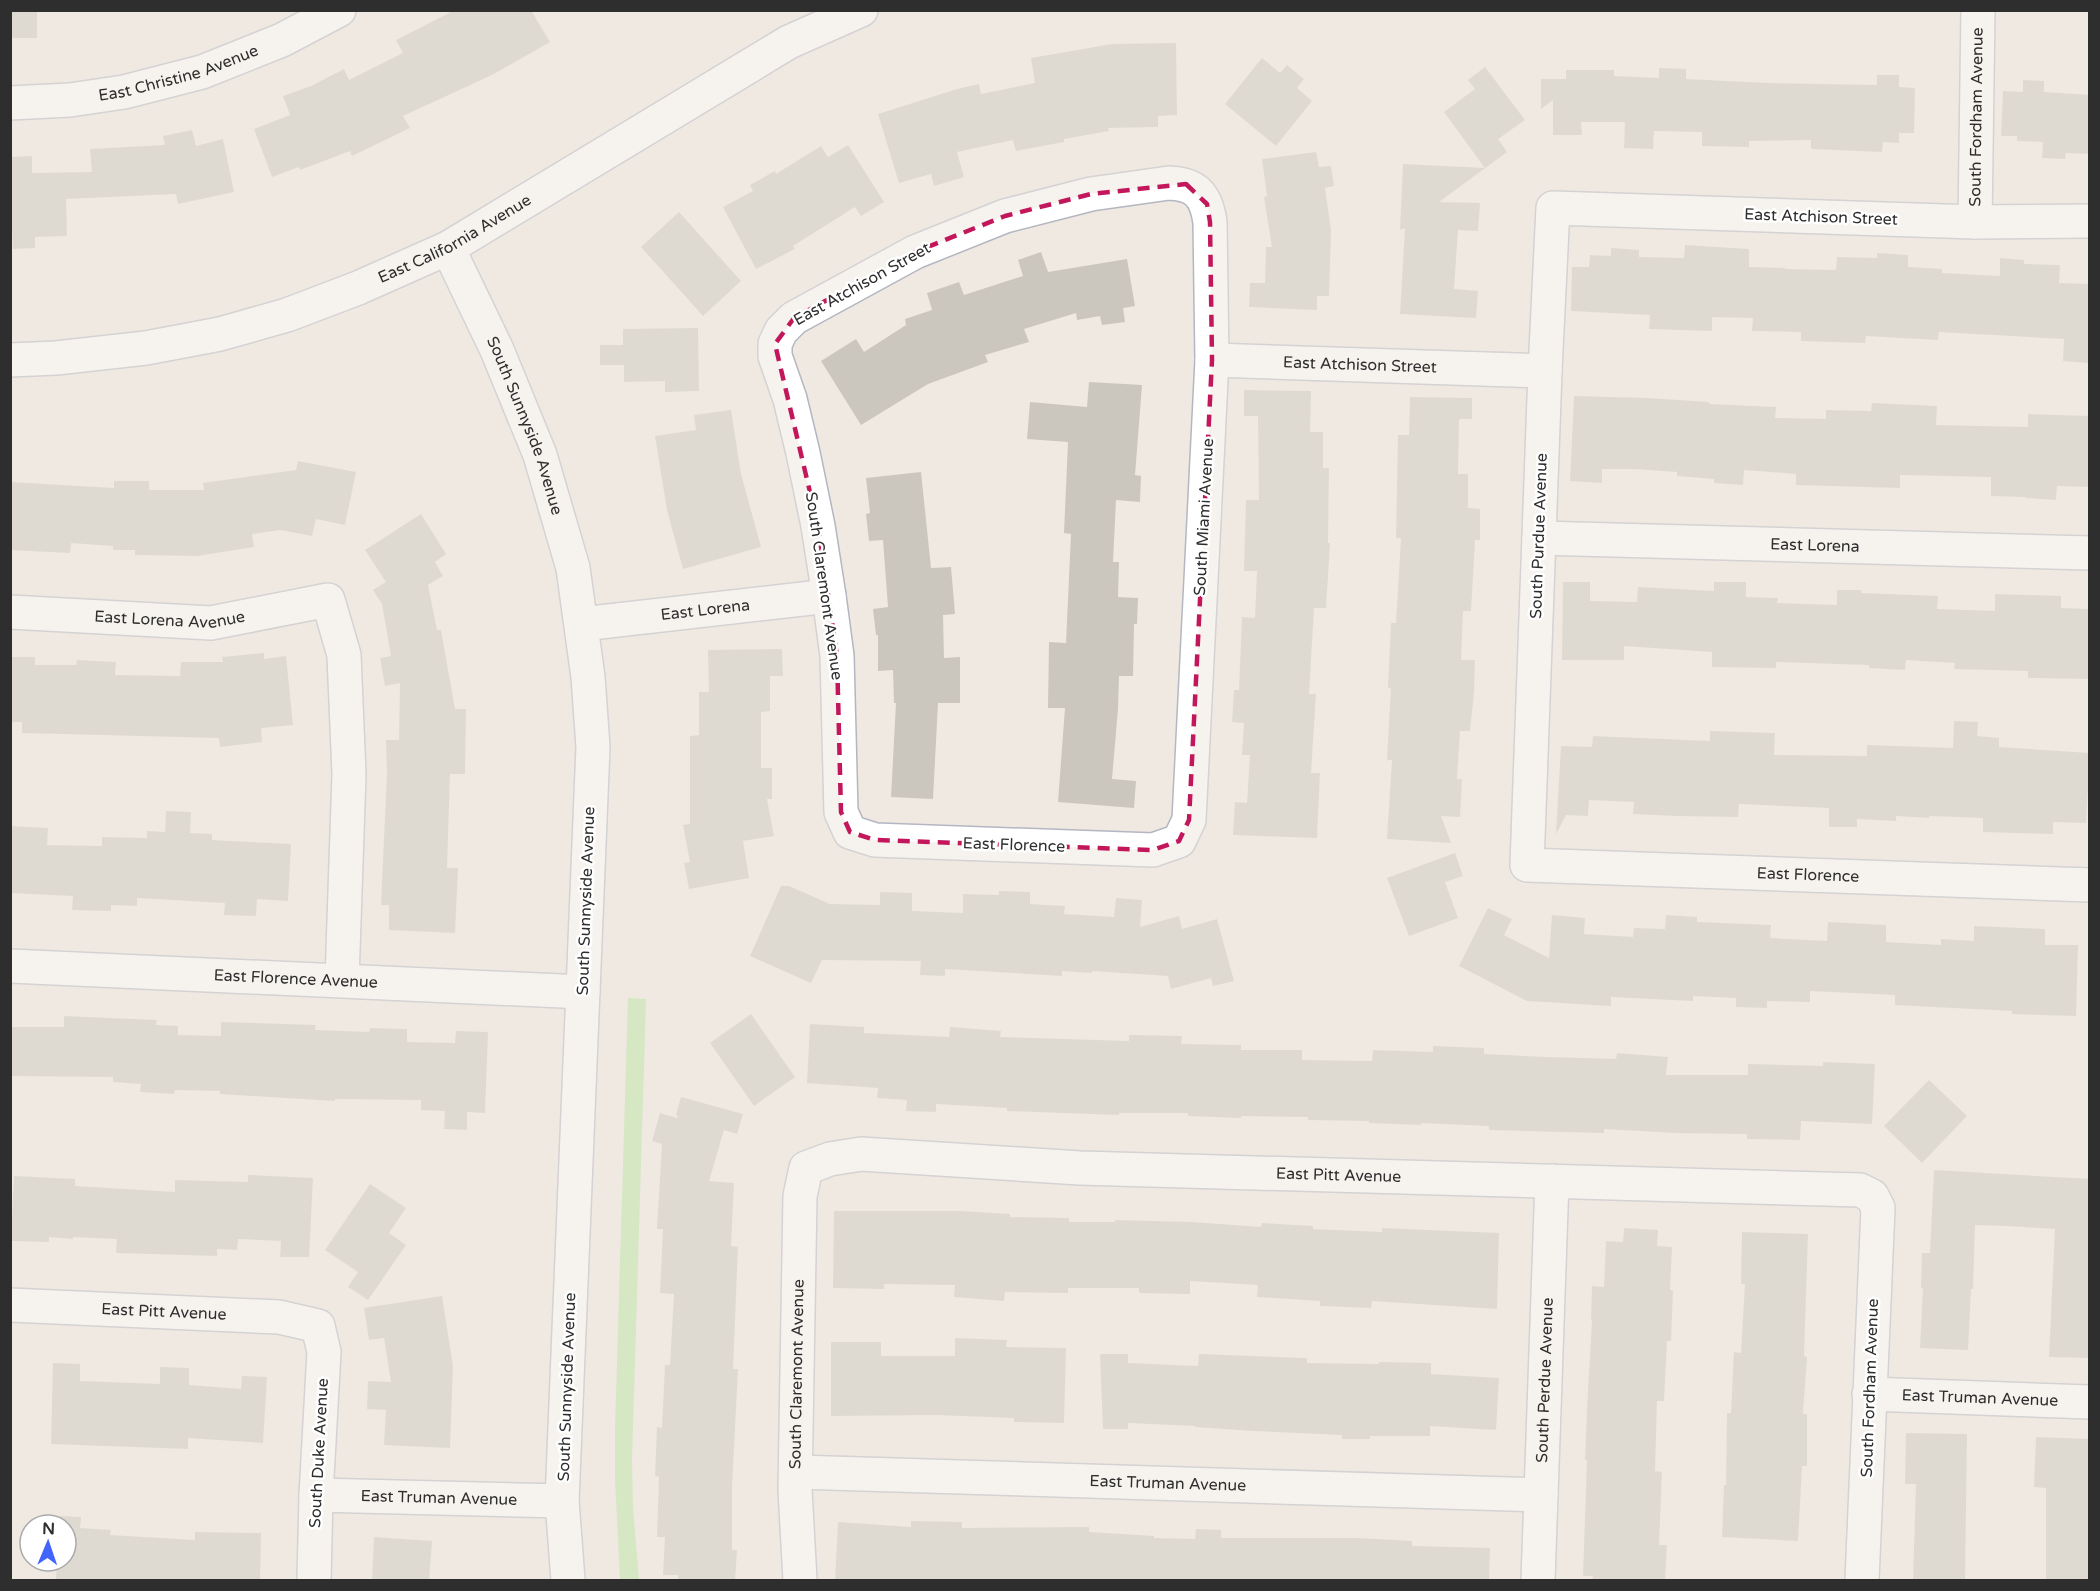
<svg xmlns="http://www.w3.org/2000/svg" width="2100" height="1591" viewBox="0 0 2100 1591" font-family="'Varela Round',sans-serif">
  <rect width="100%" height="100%" fill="#efe9e1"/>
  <polygon fill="#b6e59e" points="628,998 646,999 632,1460 633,1507 639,1580 620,1580 615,1479 615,1429"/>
  <g fill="#cbc7bf">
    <rect x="10" y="10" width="27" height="28"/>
    <polygon points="455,10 531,10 550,42 494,74 403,116 410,128 352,156 350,151 300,170 299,167 272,177 254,129 290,115 283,96 311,86 344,69 349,80 403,53 396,40"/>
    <polygon points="1176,43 1177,115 1158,116 1158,127 1108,128 1109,131 1064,139 1064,142 1016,151 1013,140 957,152 964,177 934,186 931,174 899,183 878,114 957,89 979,84 981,94 1035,83 1031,58 1112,44"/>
    <polygon points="1262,58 1280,73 1287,65 1304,79 1297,88 1312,101 1276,146 1225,104"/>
    <polygon points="1485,67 1525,120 1498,139 1507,152 1439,202 1480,203 1478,231 1458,230 1454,289 1478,291 1476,318 1400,314 1405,228 1400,230 1403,164 1485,168 1444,112 1475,89 1468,80"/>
    <polygon points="1659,68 1686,69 1686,79 1768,83 1877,85 1877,75 1899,75 1899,87 1915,88 1914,133 1899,133 1899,143 1883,142 1882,152 1811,149 1811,140 1749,141 1749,147 1702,146 1702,132 1654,131 1653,149 1624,148 1625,122 1581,122 1582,135 1553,135 1553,100 1541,109 1541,79 1566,79 1566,70 1614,70 1614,76 1659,78"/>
    <polygon points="2023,80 2044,81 2044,92 2090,95 2090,154 2066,153 2065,159 2042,158 2043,142 2017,141 2017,136 2001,136 2003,91 2023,92"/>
    <polygon points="192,130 196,146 223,139 234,192 178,204 176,194 66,199 67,236 35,237 35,248 13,249 12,228 10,228 10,157 32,156 32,173 92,172 90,149 165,145 163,136"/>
    <polygon points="848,145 884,202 861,216 855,207 793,246 795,249 756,269 723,207 753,191 750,185 775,171 776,174 821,146 828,157"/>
    <polygon points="1316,152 1319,167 1331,166 1334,186 1325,188 1331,230 1329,296 1317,296 1317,310 1249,307 1250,283 1265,283 1266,247 1272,247 1264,197 1267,196 1262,159"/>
    <polygon points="679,212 741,281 703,316 641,247"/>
    <polygon points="1685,245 1749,249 1749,267 1785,268 1785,269 1836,270 1837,257 1877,258 1877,253 1908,255 1908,267 1942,269 1942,273 2000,276 2000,258 2024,260 2024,264 2060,265 2059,283 2090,284 2088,363 2063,361 2064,339 1939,332 1938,340 1866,336 1865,343 1801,341 1801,332 1752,331 1753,318 1712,317 1712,331 1649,329 1650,315 1571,311 1572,267 1589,267 1590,255 1611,256 1611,248 1639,250 1639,257 1684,258"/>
    <polygon points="1041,252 1048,272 1127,259 1135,306 1123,308 1125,322 1102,325 1100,316 1077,320 1076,313 1024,329 1029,342 985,355 988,362 928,384 861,425 821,361 856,339 864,352 906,325 905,319 932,310 927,293 959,282 964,295 1023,276 1018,260"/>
    <polygon points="698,328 699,391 665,392 665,381 624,382 624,365 600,365 600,345 623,345 623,329"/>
    <polygon points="1089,382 1142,385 1135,475 1141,476 1140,502 1116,500 1113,562 1119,562 1118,597 1138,598 1137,624 1134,624 1133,676 1119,676 1118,709 1112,779 1136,781 1134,808 1058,802 1065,708 1048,708 1049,642 1066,643 1071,534 1064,533 1068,442 1027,439 1030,402 1087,407"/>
    <polygon points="1244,390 1311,391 1310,432 1323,432 1323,468 1329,468 1328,543 1330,543 1326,608 1314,608 1309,694 1316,694 1311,773 1320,773 1317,838 1233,835 1235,802 1247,803 1250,755 1242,755 1244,723 1232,722 1234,690 1239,690 1242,617 1255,618 1257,571 1244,571 1246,500 1259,500 1258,416 1244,416"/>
    <polygon points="1574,396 1648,398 1709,402 1709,404 1776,407 1775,418 1826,419 1826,410 1871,411 1872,403 1937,406 1936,425 2028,427 2028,414 2090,416 2090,487 2057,486 2056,500 2025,498 2026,497 1991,496 1991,477 1900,475 1900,488 1796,485 1796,474 1744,470 1743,485 1714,483 1714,479 1677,476 1677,472 1635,469 1602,469 1602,483 1570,481"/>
    <polygon points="1410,397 1472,398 1472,419 1459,419 1458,474 1468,474 1468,508 1480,509 1480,540 1475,540 1471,611 1463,611 1461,660 1475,660 1474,692 1470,731 1460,731 1457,779 1462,779 1460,817 1441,816 1451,843 1387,839 1392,760 1387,760 1391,688 1388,688 1391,623 1396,623 1401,538 1396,538 1398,435 1409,435"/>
    <polygon points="731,410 741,474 761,547 683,569 667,510 655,436 696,430 694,415"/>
    <polygon points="298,461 356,472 345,525 316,519 312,536 280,530 252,534 254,547 197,556 135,555 135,550 113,550 113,546 71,543 70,553 10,550 10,482 114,488 114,481 149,481 149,490 204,490 203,483 296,470"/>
    <polygon points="921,472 931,568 951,567 955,614 943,615 944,658 960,657 960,703 938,703 933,799 891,797 896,703 894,703 893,670 878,671 878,635 876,635 873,609 888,607 883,540 869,541 866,514 870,513 866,478"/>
    <polygon points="421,514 446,554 435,562 443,576 428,585 437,630 441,630 455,709 466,709 465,774 450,774 447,868 458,868 455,933 389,930 389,905 381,905 387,773 386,740 399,740 400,683 385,686 380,658 391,656 382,604 373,590 386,582 365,550"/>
    <polygon points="1563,582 1590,582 1590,601 1637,602 1638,587 1714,591 1714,582 1746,582 1746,597 1778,598 1777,603 1837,605 1837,590 1861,590 1861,593 1938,596 1937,609 1995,611 1995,594 2061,596 2061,608 2090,609 2090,679 2028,678 2028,671 1954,669 1955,663 1906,660 1905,670 1869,668 1869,665 1776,662 1776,668 1712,667 1712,652 1624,646 1624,660 1562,660"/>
    <polygon points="782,649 783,676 770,676 770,711 761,712 761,768 772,768 772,799 767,799 774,836 743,841 749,878 689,889 684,863 690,862 683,825 690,824 690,736 699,735 699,692 709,692 708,650"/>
    <polygon points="264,653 264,659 286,656 293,725 261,728 262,742 220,747 219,738 22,733 22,722 10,722 10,657 35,657 35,665 76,665 77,660 116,662 115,675 180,676 181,662 223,662 222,657"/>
    <polygon points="1954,721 1978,722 1977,736 1999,738 1999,747 2090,753 2086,823 2053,822 2053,834 1983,832 1983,818 1929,816 1929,818 1896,816 1896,821 1857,819 1857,827 1829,827 1829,808 1739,804 1738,817 1676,816 1633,814 1634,802 1589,800 1588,816 1566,815 1556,834 1561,746 1592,747 1593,736 1710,741 1710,731 1775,733 1774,755 1867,756 1867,745 1953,748"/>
    <polygon points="166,811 191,812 190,833 212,834 212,840 291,844 288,901 257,899 256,916 224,915 225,903 137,898 137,906 111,905 111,911 72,910 73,896 10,893 10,826 48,828 47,845 102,846 102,837 147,838 147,831 165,832"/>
    <polygon points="1455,853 1463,876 1445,882 1458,918 1409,936 1387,878"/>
    <polygon points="781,886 789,886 830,904 880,905 880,892 912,893 912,911 963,913 963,894 999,895 999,891 1030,892 1030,904 1065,906 1064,914 1114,917 1116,898 1142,900 1140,927 1179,916 1182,929 1217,919 1234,981 1213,986 1211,978 1171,989 1168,976 1092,971 1092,973 1062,971 1062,976 945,969 945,976 920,975 921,961 822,960 811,983 750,956"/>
    <polygon points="1488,908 1512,919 1504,935 1549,958 1552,915 1585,918 1584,934 1633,937 1634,928 1665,929 1666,915 1697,917 1697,922 1771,925 1770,938 1827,941 1828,922 1886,925 1886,942 1941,945 1941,939 1974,941 1974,926 2045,929 2045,945 2078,945 2076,1016 2012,1014 2012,1011 1895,1005 1895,995 1810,991 1810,1002 1767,1001 1767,1008 1736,1007 1736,998 1693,996 1693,1001 1611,997 1611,1006 1527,1001 1459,966"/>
    <polygon points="751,1014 795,1077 754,1106 710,1043"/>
    <polygon points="64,1016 157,1020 156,1025 178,1026 178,1035 221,1036 221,1022 316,1025 315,1030 369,1032 370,1028 407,1029 407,1042 455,1043 456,1031 488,1032 485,1113 467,1112 467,1130 444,1129 445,1111 421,1110 421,1100 335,1099 335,1101 220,1094 220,1091 175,1090 174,1094 140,1092 141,1084 113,1082 113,1077 10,1076 10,1027 64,1027"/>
    <polygon points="810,1024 864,1027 864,1033 949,1037 950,1027 1001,1031 1000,1037 1129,1041 1129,1035 1182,1036 1181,1044 1241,1045 1241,1050 1302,1050 1302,1060 1372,1061 1373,1050 1433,1052 1433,1046 1484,1048 1484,1054 1546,1057 1616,1059 1617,1053 1668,1057 1666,1075 1748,1075 1748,1064 1823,1066 1823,1062 1875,1064 1872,1124 1801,1121 1800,1140 1747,1139 1747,1134 1676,1133 1604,1129 1604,1133 1489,1130 1489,1126 1421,1123 1421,1125 1369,1123 1369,1121 1308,1120 1308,1117 1241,1116 1241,1118 1188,1116 1188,1113 1119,1113 1119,1115 1007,1111 1007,1108 936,1104 936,1112 906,1111 907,1100 877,1098 878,1088 807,1083"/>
    <polygon points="1929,1080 1967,1116 1922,1163 1884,1126"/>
    <polygon points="681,1097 743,1114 737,1134 724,1130 709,1181 734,1183 731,1246 738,1247 733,1369 738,1369 732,1488 732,1550 737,1550 735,1581 678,1581 678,1575 663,1575 665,1537 657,1537 659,1477 655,1476 657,1427 662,1428 665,1365 670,1365 674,1294 660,1293 663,1229 657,1229 662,1144 652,1141 660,1113 677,1118 678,1116 676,1115"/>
    <polygon points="1934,1170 2090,1179 2090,1358 2049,1357 2055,1229 2008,1226 1975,1225 1973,1289 1971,1289 1968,1350 1920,1348 1923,1288 1921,1288 1922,1253 1930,1253"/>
    <polygon points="248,1175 313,1178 309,1257 280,1257 281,1241 238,1239 237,1250 217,1249 217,1256 116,1253 117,1239 73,1237 73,1239 49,1237 49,1242 11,1241 14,1176 75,1179 75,1186 175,1192 175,1180 248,1182"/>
    <polygon points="370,1184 406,1208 389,1233 406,1245 368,1300 348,1287 358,1272 325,1250"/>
    <polygon points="834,1211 960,1211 1010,1214 1010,1217 1069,1218 1069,1222 1115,1222 1115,1220 1192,1222 1261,1227 1262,1223 1313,1226 1313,1229 1382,1232 1382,1228 1499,1233 1497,1309 1372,1301 1371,1308 1320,1306 1320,1301 1257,1297 1258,1285 1190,1281 1190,1294 1139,1293 1139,1288 1068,1288 1068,1293 1005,1292 1004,1301 954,1297 955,1285 884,1284 884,1289 833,1288"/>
    <polygon points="1624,1228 1658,1230 1657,1246 1672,1247 1670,1290 1673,1290 1671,1341 1667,1341 1664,1401 1657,1401 1655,1471 1662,1472 1659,1545 1667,1545 1665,1581 1592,1581 1593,1576 1583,1576 1587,1460 1585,1460 1587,1409 1592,1320 1591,1319 1592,1286 1604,1287 1606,1241 1623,1242"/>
    <polygon points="1742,1232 1808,1234 1804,1356 1807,1357 1803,1414 1807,1414 1807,1466 1802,1466 1798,1541 1722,1537 1724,1485 1726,1485 1727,1413 1731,1413 1734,1352 1741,1353 1745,1284 1741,1284"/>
    <polygon points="442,1296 453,1366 450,1448 384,1445 386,1410 367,1409 368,1381 391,1382 384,1338 369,1340 364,1308"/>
    <polygon points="955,1338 1007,1340 1006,1347 1066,1348 1064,1423 1014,1422 1014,1418 935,1415 831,1416 831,1342 881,1342 881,1356 955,1356"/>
    <polygon points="1100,1354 1128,1354 1128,1363 1198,1366 1199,1354 1307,1358 1307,1363 1379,1364 1379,1362 1431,1363 1431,1374 1499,1378 1496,1430 1430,1426 1430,1436 1370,1436 1370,1439 1342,1439 1342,1435 1254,1431 1195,1427 1195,1426 1128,1423 1128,1429 1103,1429"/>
    <polygon points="53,1363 80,1364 80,1381 160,1384 160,1367 189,1368 189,1385 241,1389 242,1376 267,1377 263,1443 188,1438 188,1449 51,1444"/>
    <polygon points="1906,1433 1967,1434 1965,1581 1913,1581 1916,1484 1905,1484"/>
    <polygon points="2036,1437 2090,1439 2090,1581 2046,1581 2046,1488 2034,1487"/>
    <polygon points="60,1516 81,1517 80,1528 111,1530 110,1535 195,1540 195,1532 261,1533 260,1581 56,1579 57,1561 66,1561 66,1525 59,1525"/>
    <polygon points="911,1521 962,1522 962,1528 1089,1527 1089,1532 1154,1536 1154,1538 1195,1539 1196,1529 1221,1530 1221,1538 1358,1538 1412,1541 1412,1546 1490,1548 1489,1581 835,1581 838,1522 911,1527"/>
    <polygon points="374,1537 432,1541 429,1581 372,1581"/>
  </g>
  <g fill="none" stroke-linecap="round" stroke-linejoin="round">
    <defs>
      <g id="minor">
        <path id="s1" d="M10,103L70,100L124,92L202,72L282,40L339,10"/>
        <path d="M1169,183C1196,184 1206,195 1210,222L1212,360L1189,820L1179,841L1153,850L875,840L850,832L841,812L837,656L829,596L818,526L803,453L790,399L775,356V344L781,331L794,318L915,252L1005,216L1091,194Z"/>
        <path id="s2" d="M2090,221L1975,222L1553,208L1545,371L1527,865L2090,885"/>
        <path id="s3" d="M1975,222L1978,10"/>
        <path id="s4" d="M448,248L497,350L540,455L573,568L588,677L593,747L562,1501L568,1580"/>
        <path id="s5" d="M10,360L56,358L146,348L220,334L287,315L358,288L448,248L789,42L861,10"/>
        <path id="s6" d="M1212,360L1545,371"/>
        <path id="s7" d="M1539,538L2090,553"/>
        <path id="s8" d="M10,612L211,623L328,600L344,655L349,774L342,980"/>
        <path id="s9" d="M582,624L829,596"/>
        <path id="s10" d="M10,966L583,992"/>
        <path id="s11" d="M10,1305L279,1317L318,1326L324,1352L316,1495L314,1580"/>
        <path id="s12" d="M1869,1394L2090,1402"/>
        <path id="s13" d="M796,1472L1541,1495"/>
        <path id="s14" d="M316,1495L562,1501"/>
        <path id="s15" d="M800,1580L795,1490L800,1196L806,1168L830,1159L861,1154L1080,1168L1860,1190L1872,1196L1878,1208L1862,1580"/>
        <path id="s16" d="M1538,1580L1552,1181"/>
      </g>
    </defs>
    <use href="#minor" stroke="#b4b7c1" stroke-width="36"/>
    <use href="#minor" stroke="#fff" stroke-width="33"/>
  </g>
  <path d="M0 0H2100V1591H0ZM1186,184L1207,204L1210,222L1212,360L1189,820L1179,841L1153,850L875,840L850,832L841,812L837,656L818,526L775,344L794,318L915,252L1005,216L1091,194Z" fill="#efe9e1" fill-opacity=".55" fill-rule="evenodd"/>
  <path fill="none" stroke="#c2185b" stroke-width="4.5" stroke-dasharray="12 8" stroke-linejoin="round" d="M1186,184L1207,204L1210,222L1212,360L1189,820L1179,841L1153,850L875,840L850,832L841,812L837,656L818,526L775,344L794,318L915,252L1005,216L1091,194Z"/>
  <g text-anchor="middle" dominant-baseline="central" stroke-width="5" stroke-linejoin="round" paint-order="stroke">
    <g font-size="16" fill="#2e2e2e" stroke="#fff">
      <text stroke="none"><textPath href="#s1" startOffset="172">East Christine Avenue</textPath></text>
      <text stroke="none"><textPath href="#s3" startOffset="105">South Fordham Avenue</textPath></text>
      <text transform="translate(1821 217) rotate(2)">East Atchison Street</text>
      <text stroke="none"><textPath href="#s5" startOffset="466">East California Avenue</textPath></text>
      <text transform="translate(862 284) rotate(-29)">East Atchison Street</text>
      <text stroke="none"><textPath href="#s6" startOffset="148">East Atchison Street</textPath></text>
      <text stroke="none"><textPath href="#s4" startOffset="194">South Sunnyside Avenue</textPath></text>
      <text transform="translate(1204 517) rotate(-87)">South Miami Avenue</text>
      <text transform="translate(1539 536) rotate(-88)">South Purdue Avenue</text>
      <text stroke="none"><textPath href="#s7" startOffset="276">East Lorena</textPath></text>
      <text transform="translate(824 586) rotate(82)">South Claremont Avenue</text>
      <text stroke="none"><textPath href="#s9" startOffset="124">East Lorena</textPath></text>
      <text stroke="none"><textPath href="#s8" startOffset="160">East Lorena Avenue</textPath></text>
      <text transform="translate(1014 845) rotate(2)">East Florence</text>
      <text stroke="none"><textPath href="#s2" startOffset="1476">East Florence</textPath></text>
      <text transform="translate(586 901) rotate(-88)">South Sunnyside Avenue</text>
      <text stroke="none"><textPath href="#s10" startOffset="286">East Florence Avenue</textPath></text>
      <text stroke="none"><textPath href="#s15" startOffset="948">East Pitt Avenue</textPath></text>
      <text stroke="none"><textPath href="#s11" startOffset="154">East Pitt Avenue</textPath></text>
      <text stroke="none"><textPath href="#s15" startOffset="206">South Claremont Avenue</textPath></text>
      <text stroke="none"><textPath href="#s16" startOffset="200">South Perdue Avenue</textPath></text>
      <text transform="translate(567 1387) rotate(-88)">South Sunnyside Avenue</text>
      <text transform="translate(1870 1388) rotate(-88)">South Fordham Avenue</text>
      <text stroke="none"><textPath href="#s12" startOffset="111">East Truman Avenue</textPath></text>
      <text transform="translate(319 1453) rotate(-87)">South Duke Avenue</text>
      <text stroke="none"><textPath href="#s13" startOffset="372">East Truman Avenue</textPath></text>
      <text stroke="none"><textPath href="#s14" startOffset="123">East Truman Avenue</textPath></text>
    </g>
  </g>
  <rect width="2100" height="1591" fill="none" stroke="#2e2e2e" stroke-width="24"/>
  <g transform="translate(48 1543) rotate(2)"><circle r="28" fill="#ffffff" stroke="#ababab" stroke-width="1.5"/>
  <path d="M0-4.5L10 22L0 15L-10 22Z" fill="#4264fb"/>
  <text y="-9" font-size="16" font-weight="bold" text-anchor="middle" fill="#2e2e2e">N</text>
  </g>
</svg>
